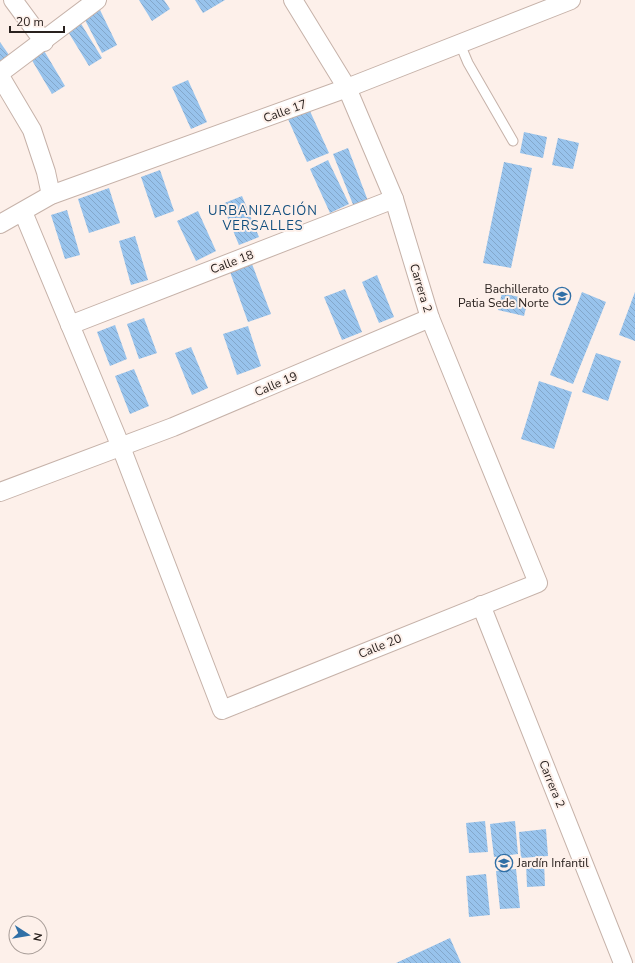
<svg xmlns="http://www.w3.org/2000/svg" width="635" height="963" viewBox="0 0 635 963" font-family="'Nunito Sans',sans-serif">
  <defs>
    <pattern id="building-back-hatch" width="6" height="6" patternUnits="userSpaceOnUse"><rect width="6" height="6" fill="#98c3ec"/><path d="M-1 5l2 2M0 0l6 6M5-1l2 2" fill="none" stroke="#83a7ca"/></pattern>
  </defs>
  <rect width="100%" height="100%" fill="#fdf0ea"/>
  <g fill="url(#building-back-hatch)">
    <polygon points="139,0 164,0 170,9 152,21"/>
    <polygon points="195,0 225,0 203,13"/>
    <polygon points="100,10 117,45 102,53 84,18"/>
    <polygon points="80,22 102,58 89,66 67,30"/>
    <polygon points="0,42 9,55 0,61"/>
    <polygon points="43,49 65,86 52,94 30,57"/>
    <polygon points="188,80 207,122 191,129 172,87"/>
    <polygon points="309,109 329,153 307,162 288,119"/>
    <polygon points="524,132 547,137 543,158 520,153"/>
    <polygon points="558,138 579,143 573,169 552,165"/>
    <polygon points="348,148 368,201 354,207 333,154"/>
    <polygon points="328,160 349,204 330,213 310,169"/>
    <polygon points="504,162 532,168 511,268 483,263"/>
    <polygon points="160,170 174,211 155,218 141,177"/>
    <polygon points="109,188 120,223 89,233 78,199"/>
    <polygon points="242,196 259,237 239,245 222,204"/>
    <polygon points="67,210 80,255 65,259 51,215"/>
    <polygon points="198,211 216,251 196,261 177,221"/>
    <polygon points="135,236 148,280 131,285 119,241"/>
    <polygon points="252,264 271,314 248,322 230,272"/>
    <polygon points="377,275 394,317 379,323 362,282"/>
    <polygon points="345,289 362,332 342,340 324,297"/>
    <polygon points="582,292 606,302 573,384 550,375"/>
    <polygon points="635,292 635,341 619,335"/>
    <polygon points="502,293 528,299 524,316 498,310"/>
    <polygon points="144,318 157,353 139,359 127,324"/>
    <polygon points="115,325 127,359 110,366 97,332"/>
    <polygon points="248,326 261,366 237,375 223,334"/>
    <polygon points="191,347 208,388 192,395 175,353"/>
    <polygon points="596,353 621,361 608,401 582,392"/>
    <polygon points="134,369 149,406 130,414 115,376"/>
    <polygon points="539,381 572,392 554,449 521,439"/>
    <polygon points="485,821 488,852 469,853 466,823"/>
    <polygon points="515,821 518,854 494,857 490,824"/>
    <polygon points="546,829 548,856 521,858 519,832"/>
    <polygon points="544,862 545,886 527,887 526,863"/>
    <polygon points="516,869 520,908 500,909 496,871"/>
    <polygon points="486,874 490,915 469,917 466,876"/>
    <polygon points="450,938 461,963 396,963"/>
  </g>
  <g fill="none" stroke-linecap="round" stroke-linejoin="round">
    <defs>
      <polyline id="lane" points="460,44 468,63 513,141"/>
      <g id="street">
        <polyline points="13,0 44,42"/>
        <polyline points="0,73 97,0"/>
        <polyline points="0,76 32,130 46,172 51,195"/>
        <polyline points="23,212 121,447 222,710 538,583 430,318 394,199 347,88 293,0"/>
        <polyline points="0,224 51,195 347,88 571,0"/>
        <polyline points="70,325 394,199"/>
        <polyline points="0,492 173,427 430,318"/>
        <polyline points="481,605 623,963"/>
      </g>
    </defs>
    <use href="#lane" stroke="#c6b2a9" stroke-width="11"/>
    <use href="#street" stroke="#c6b2a9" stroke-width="20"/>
    <use href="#lane" stroke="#fff" stroke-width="9"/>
    <use href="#street" stroke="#fff" stroke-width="18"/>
  </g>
  <defs>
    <symbol id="university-ring" viewBox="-11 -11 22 22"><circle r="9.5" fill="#fdf0ea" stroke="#306fa6" stroke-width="1.5"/><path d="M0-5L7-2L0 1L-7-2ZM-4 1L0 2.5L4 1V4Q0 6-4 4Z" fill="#306fa6"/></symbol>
    <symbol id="school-ring" viewBox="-11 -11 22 22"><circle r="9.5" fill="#fdf0ea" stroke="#306fa6" stroke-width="1.5"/><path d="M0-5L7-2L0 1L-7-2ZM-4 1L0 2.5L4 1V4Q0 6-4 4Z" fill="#306fa6"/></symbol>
  </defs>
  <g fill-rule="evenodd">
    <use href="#university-ring" x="552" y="286" width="20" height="20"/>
    <use href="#school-ring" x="494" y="853" width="20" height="20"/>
  </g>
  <g text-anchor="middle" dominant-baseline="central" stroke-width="4" stroke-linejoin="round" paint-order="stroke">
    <g font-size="12" fill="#29211e" stroke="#fdf0ea">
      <text transform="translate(285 111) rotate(-20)">Calle 17</text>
      <text transform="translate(232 262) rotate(-21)">Calle 18</text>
      <text transform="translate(421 288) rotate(73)">Carrera 2</text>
      <text transform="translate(276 384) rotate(-23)">Calle 19</text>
      <text transform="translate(380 646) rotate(-22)">Calle 20</text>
      <text transform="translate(552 784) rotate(68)">Carrera 2</text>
    </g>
    <g font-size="12" fill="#29211e" stroke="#fdf0ea" text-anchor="end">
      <text x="549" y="289">Bachillerato<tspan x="549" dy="14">Patia Sede Norte</tspan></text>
      <text x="517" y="863" text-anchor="start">Jardín Infantil</text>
    </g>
    <g font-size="13" letter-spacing="1" fill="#104d7d" stroke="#fdf0ea">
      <text x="263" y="211">URBANIZACIÓN<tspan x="263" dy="15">VERSALLES</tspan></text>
    </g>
  </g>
  <g transform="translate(28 935) rotate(102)"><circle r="19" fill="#fdf0ea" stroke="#a89d98"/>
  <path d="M0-3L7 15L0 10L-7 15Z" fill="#306fa6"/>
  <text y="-6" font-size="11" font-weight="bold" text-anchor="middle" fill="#29211e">N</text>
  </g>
  <path d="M10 26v6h54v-6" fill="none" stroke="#29211e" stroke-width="2"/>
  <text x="16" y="26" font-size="12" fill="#29211e" stroke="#fdf0ea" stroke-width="3" paint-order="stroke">20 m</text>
</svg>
